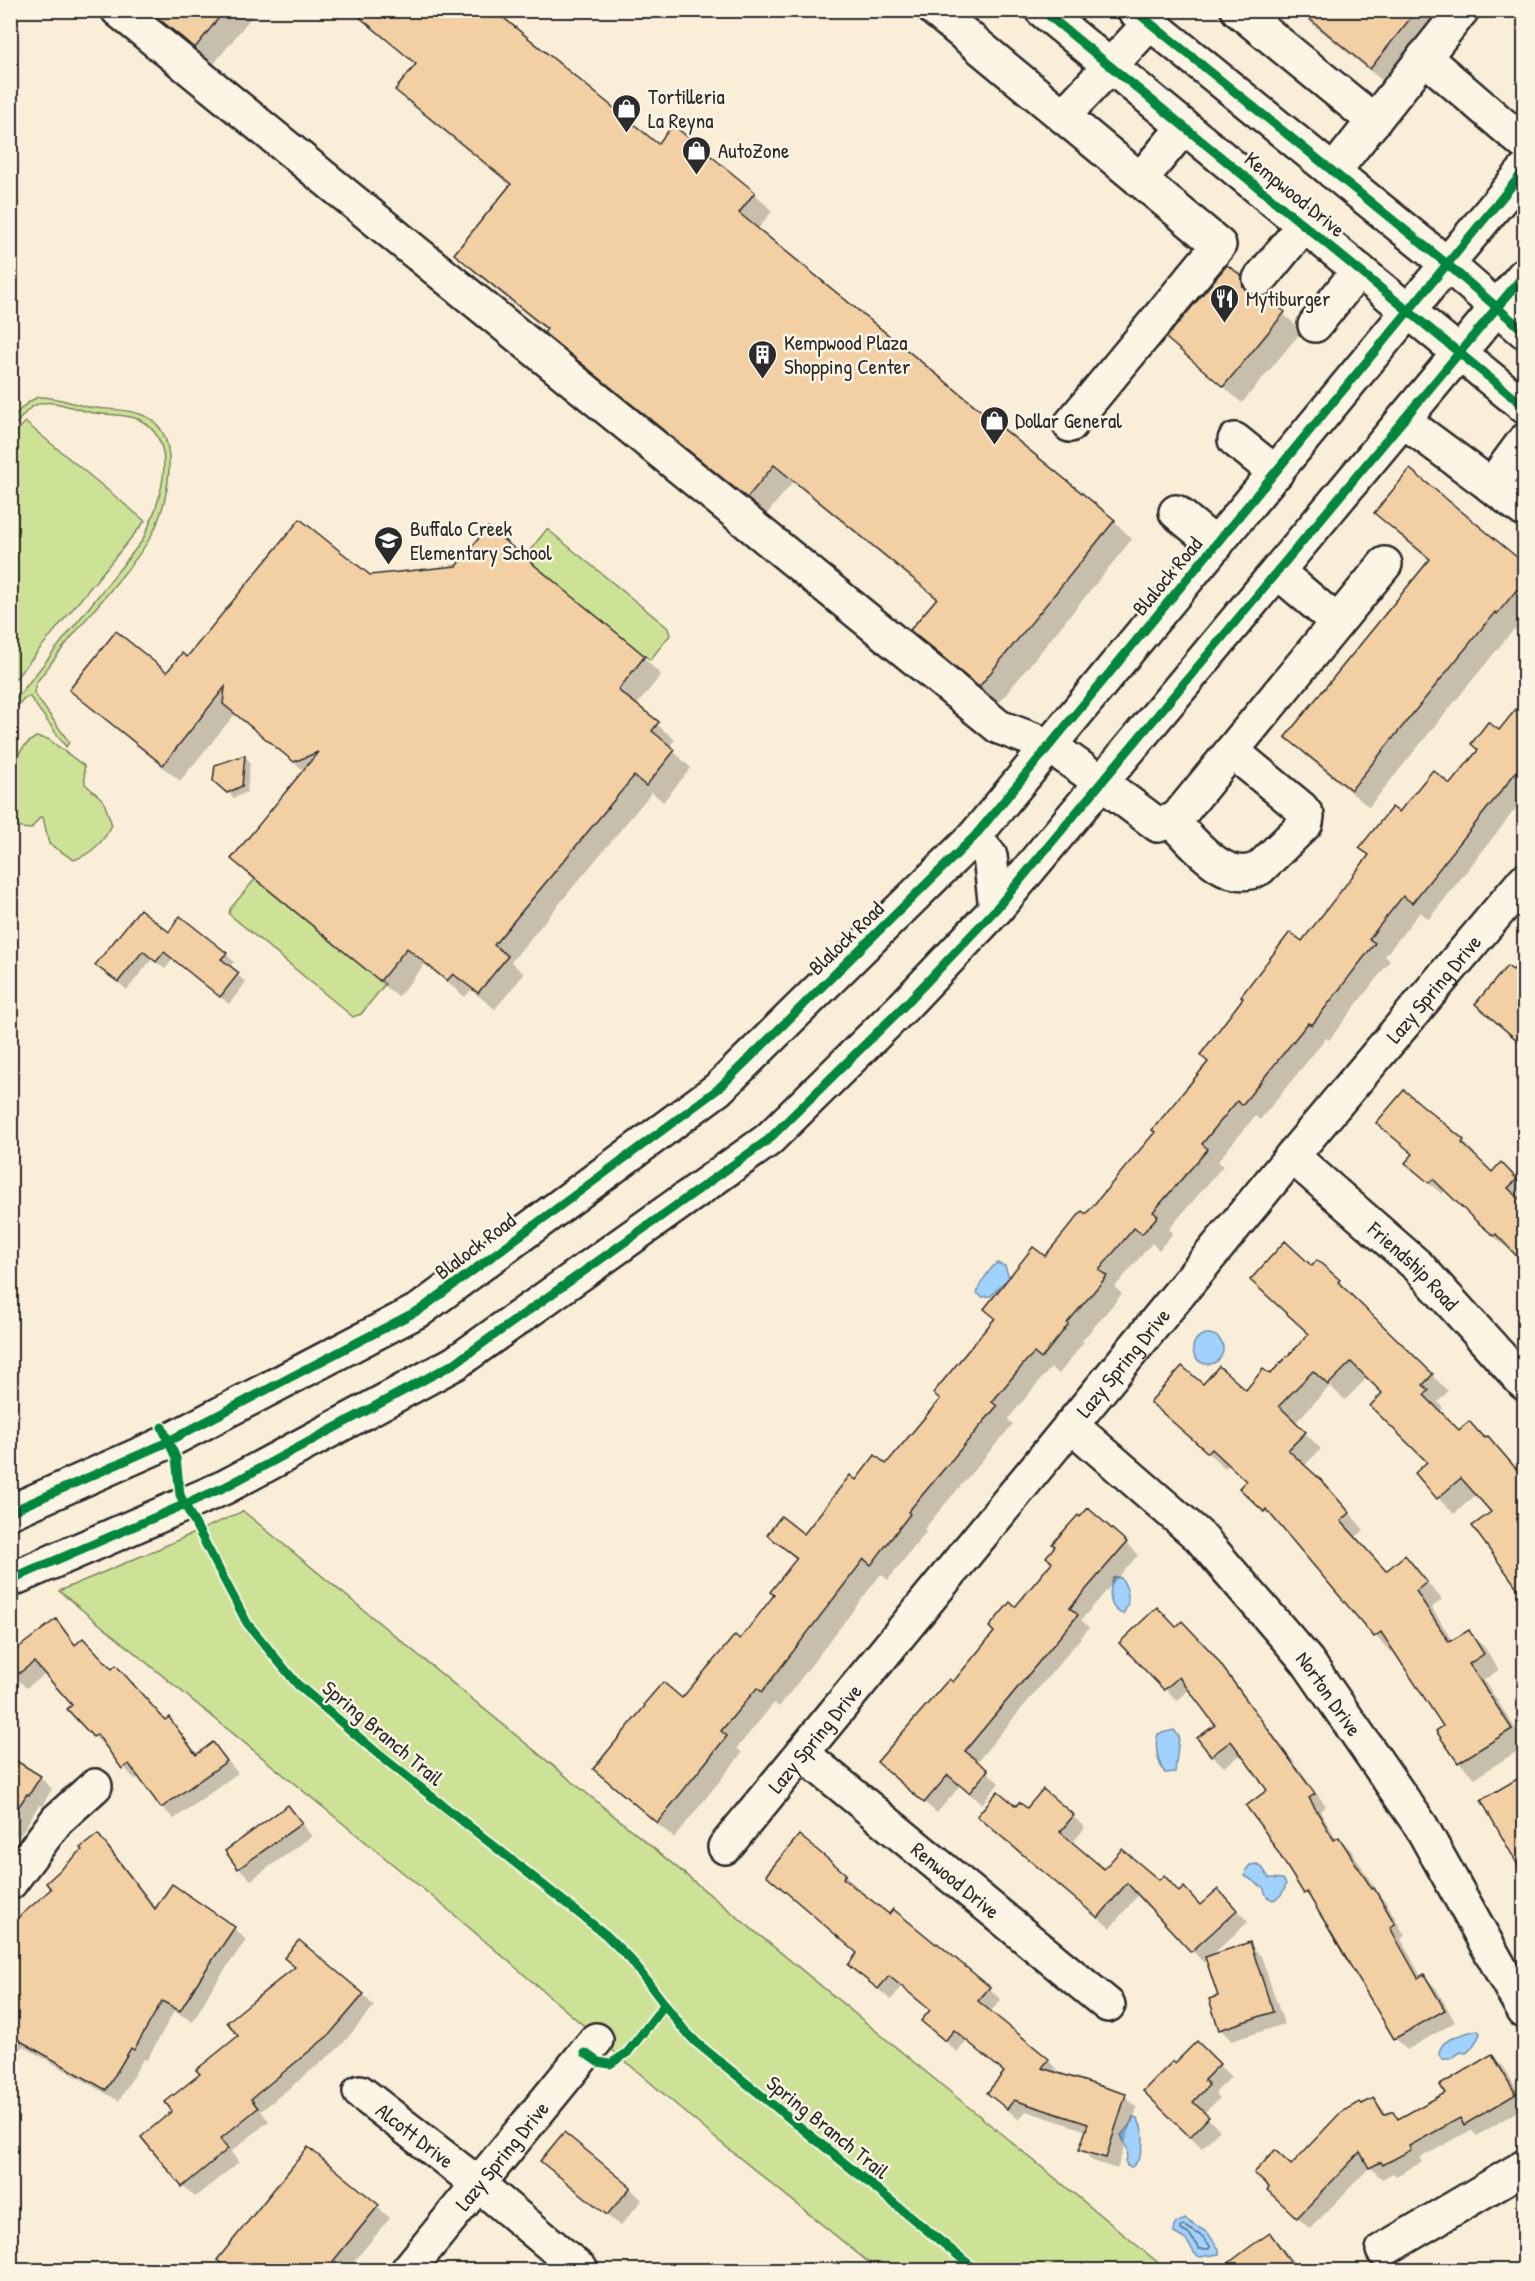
<svg xmlns="http://www.w3.org/2000/svg" width="1535" height="2281" viewBox="0 0 1535 2281" font-family="'Patrick Hand',sans-serif">
  <rect width="100%" height="100%" fill="#faeed8"/>
  <filter id="ink" filterUnits="userSpaceOnUse"><feTurbulence type="fractalNoise" baseFrequency=".0167" numOctaves="2"/><feDisplacementMap in="SourceGraphic" scale="12" xChannelSelector="R" yChannelSelector="G"/><feConvolveMatrix kernelMatrix="1 2 1 2 8 2 1 2 1" color-interpolation-filters="sRGB"/></filter>
  <g filter="url(#ink)">
    <g fill="#cde297" stroke="#7c8661" stroke-width="1.5">
      <path d="M38,397C59,396 75,406 96,408C112,410 134,409 149,418C183,438 167,508 151,536C140,556 124,573 110,591C84,621 59,652 36,683L34,693L69,742L66,747L30,697L25,698L11,713V705L142,541C158,508 183,443 140,420C128,414 108,415 94,413C74,410 46,393 28,410C22,416 16,424 11,431C10,416 25,403 38,397Z"/>
      <polygon points="25,422 145,521 11,684 11,439"/>
      <polygon points="547,529 668,628 670,635 650,660 524,558"/>
      <path d="M36,737L48,739L84,766L85,784L103,800L112,825C104,841 91,854 74,860L49,844L43,817H40L31,829L21,828L11,819C10,788 5,756 36,737Z"/>
      <polygon points="255,879 385,984 361,1014 353,1017 229,914 230,909"/>
      <polygon points="243,1511 1167,2270 878,2270 714,2137 445,1907 59,1591 158,1549"/>
    </g>
    <g fill="#a1d2fe" stroke="#728faa" stroke-width="1.5">
      <path d="M997,1263L1005,1266L1008,1275L1012,1277L1010,1286L1004,1282L991,1296L982,1297L977,1293C978,1286 991,1267 997,1263Z"/>
      <circle cx="1208" cy="1349" r="15"/>
      <path d="M1116,1577L1121,1578C1129,1589 1131,1602 1123,1614C1108,1609 1109,1592 1113,1578Z"/>
      <path d="M1174,1730L1179,1737L1175,1772L1165,1773C1158,1763 1154,1746 1158,1734Z"/>
      <path d="M1257,1864L1262,1867L1269,1878L1283,1879L1286,1884C1284,1892 1281,1897 1273,1900L1267,1897L1263,1887L1245,1876L1246,1870L1250,1865Z"/>
      <path d="M1477,2030L1480,2033C1479,2038 1471,2050 1466,2053L1461,2052L1450,2059H1443L1439,2055C1439,2038 1463,2034 1477,2030Z"/>
      <path d="M1133,2117L1137,2118C1146,2133 1145,2156 1132,2167L1127,2166L1126,2162L1128,2151L1121,2135L1130,2126Z"/>
      <polygon points="1185,2219 1208,2233 1219,2249 1219,2254 1200,2257 1195,2254 1186,2240 1174,2233 1175,2224"/>
    </g>
    <g fill="#0003">
      <polygon points="144,10 257,10 213,65"/>
      <polygon points="349,10 492,10 658,146 674,127 754,193 772,211 757,230 1114,521 1132,539 998,704 930,648 912,630 937,600 793,482 766,515 564,350 546,332 547,331 474,272 456,254 511,186 415,108 397,90 417,65"/>
      <polygon points="1295,10 1460,10 1395,91"/>
      <polygon points="1241,277 1259,296 1259,299 1266,298 1302,331 1242,403 1168,338"/>
      <polygon points="1410,471 1524,565 1524,620 1516,631 1514,629 1369,807 1305,755 1287,737 1430,561 1394,531 1376,513"/>
      <polygon points="488,529 644,658 661,675 636,706 675,740 669,747 691,768 663,802 652,792 511,962 524,974 495,1009 471,990 465,997 425,964 398,997 250,876 233,859 304,771 235,714 180,781 88,706 71,689 167,674 187,659 369,577 457,568"/>
      <polygon points="1524,700 1524,798 1429,919 1420,912 1385,956 1390,961 1329,1040 1326,1038 1260,1120 1255,1116 1218,1161 1223,1166 1169,1229 1173,1233 1159,1250 1152,1243 1115,1287 1122,1294 1082,1341 1084,1342 1059,1374 1051,1368 1042,1378 1008,1419 1013,1424 924,1529 926,1532 888,1580 881,1574 779,1707 774,1703 737,1748 742,1753 674,1838 595,1769 647,1706 682,1701 740,1641 776,1595 797,1560 769,1535 804,1536 857,1482 886,1467 942,1400 996,1319 986,1309 1045,1258 1086,1216 1157,1133 1370,856 1361,847 1399,814 1451,786 1499,733"/>
      <polygon points="245,756 250,762 247,792 234,798 221,786"/>
      <polygon points="169,935 226,954 234,962 229,968 246,982 229,1004 173,959 165,969 152,959 127,990 97,964"/>
      <polygon points="1519,966 1524,971 1524,1046 1477,1004"/>
      <polygon points="1378,1123 1463,1141 1475,1153 1473,1156 1492,1174 1501,1165 1524,1188 1524,1195 1519,1200 1524,1205 1524,1262 1508,1245 1506,1247 1489,1232 1446,1189 1442,1194 1419,1175 1407,1163 1414,1155"/>
      <polygon points="1317,1262 1448,1391 1438,1402 1443,1408 1439,1412 1459,1432 1485,1439 1488,1438 1524,1478 1524,1592 1517,1582 1493,1513 1477,1494 1454,1514 1438,1498 1429,1462 1384,1393 1368,1377 1345,1400 1330,1386 1295,1423 1321,1449 1304,1466 1337,1498 1364,1530 1356,1537 1387,1572 1404,1557 1442,1599 1432,1608 1453,1641 1469,1632 1485,1648 1499,1670 1484,1680 1524,1742 1524,1747 1475,1778 1459,1762 1445,1727 1395,1650 1391,1652 1375,1636 1282,1526 1242,1488 1248,1482 1229,1464 1225,1468 1168,1418 1203,1386 1246,1392 1270,1376 1311,1335 1312,1268"/>
      <polygon points="1080,1519 1126,1543 1138,1555 1081,1620 1089,1628 977,1762 999,1783 982,1804 960,1786 937,1813 891,1774 953,1684 1054,1563"/>
      <polygon points="56,1621 77,1646 112,1670 165,1721 168,1719 180,1731 198,1755 213,1744 238,1773 174,1819 162,1807 140,1776 135,1780 108,1747 106,1748 94,1736 70,1709 74,1705 46,1674 26,1688 15,1676"/>
      <polygon points="1176,1628 1194,1635 1224,1668 1326,1806 1320,1811 1337,1840 1339,1839 1351,1850 1380,1896 1386,1902 1405,1936 1401,1939 1421,1977 1424,1976 1436,1988 1455,2022 1407,2050 1395,2038 1316,1904 1305,1893 1269,1790 1242,1754 1224,1767 1212,1755 1199,1738 1217,1725 1190,1689 1177,1701 1122,1643"/>
      <polygon points="10,1759 40,1777 52,1789 42,1806 39,1805 19,1837 10,1832"/>
      <polygon points="1524,1777 1524,1872 1483,1801"/>
      <polygon points="288,1807 312,1836 251,1880 239,1868"/>
      <polygon points="1016,1808 1073,1816 1085,1828 1071,1844 1104,1871 1159,1882 1201,1906 1230,1902 1248,1922 1210,1957 1249,1944 1261,1956 1284,2024 1232,2041 1220,2029 1220,1997 1207,1959 1204,1963 1139,1894 1110,1928 979,1816"/>
      <polygon points="98,1836 110,1848 157,1909 173,1886 234,1928 246,1940 212,1988 193,2022 174,2011 147,2060 143,2059 119,2101 23,2046 17,2052 10,2045 10,1942"/>
      <polygon points="799,1837 845,1875 857,1887 855,1889 989,1988 1001,2000 990,2012 1048,2060 1059,2072 1058,2074 1125,2096 1137,2108 1117,2169 1093,2161 1081,2149 1087,2131 1026,2111 1019,2120 989,2093 1006,2073 967,2041 957,2052 923,2021 931,2011 901,1987 891,2000 850,1965 859,1954"/>
      <polygon points="286,1958 363,1995 374,2006 340,2047 261,2111 269,2121 231,2152 239,2162 195,2197 183,2186 175,2111 202,2074 240,2036 296,1968"/>
      <polygon points="1197,2043 1231,2077 1215,2093 1220,2098 1203,2114 1220,2130 1202,2148 1145,2091"/>
      <polygon points="1492,2056 1504,2067 1524,2102 1524,2107 1477,2136 1471,2130 1420,2158 1422,2162 1396,2176 1393,2173 1382,2179 1370,2167 1310,2229 1269,2190 1291,2167 1362,2106 1374,2099 1388,2115 1393,2112 1400,2120 1447,2094"/>
      <polygon points="308,2149 390,2218 347,2270 229,2270 219,2260"/>
      <polygon points="543,2161 630,2188 642,2200 620,2226"/>
      <polygon points="1270,2235 1282,2247 1299,2270 1224,2270"/>
      <polygon points="1524,2256 1524,2270 1500,2270"/>
    </g>
    <g fill="none" stroke-linecap="round" stroke-linejoin="round">
      <polygon stroke="#5a6e7f" stroke-width="1.5" points="1185,2226 1203,2237 1210,2246 1209,2249 1199,2249 1190,2235 1181,2230 1181,2227"/>
    </g>
    <g fill="#f3d0a4" stroke="#2b2b2b" stroke-width="1.5">
      <polygon points="148,10 225,10 195,48"/>
      <polygon points="351,10 494,10 658,144 673,125 755,192 739,213 1115,520 979,687 910,630 937,598 774,465 747,498 544,333 547,329 454,254 511,184 395,90 416,64"/>
      <polygon points="1299,10 1417,10 1370,69"/>
      <polygon points="1227,265 1242,276 1243,286 1249,294 1258,298 1267,296 1285,312 1223,387 1166,338"/>
      <polygon points="1410,469 1524,563 1524,581 1497,614 1495,612 1351,790 1285,737 1430,559 1374,513"/>
      <polygon points="300,519 370,575 456,566 488,527 645,656 618,690 659,722 652,731 675,750 646,786 634,776 494,945 508,956 478,993 453,974 447,981 407,948 380,981 231,859 318,752 294,762 223,704 225,687 163,765 69,690 116,631 167,672 182,653 187,657"/>
      <polygon points="1524,699 1524,761 1506,785 1412,903 1403,896 1369,939 1375,943 1312,1025 1308,1023 1242,1105 1237,1101 1202,1144 1208,1149 1153,1212 1158,1216 1142,1234 1134,1228 1099,1270 1107,1276 1067,1323 1068,1325 1041,1359 1034,1353 1026,1361 992,1402 997,1406 908,1512 910,1514 871,1565 864,1559 762,1692 757,1688 721,1731 727,1736 657,1823 593,1769 645,1706 644,1704 663,1682 682,1698 735,1635 740,1639 774,1595 770,1592 797,1558 767,1535 781,1516 804,1534 850,1475 856,1480 875,1455 886,1464 940,1399 933,1393 995,1318 984,1309 1033,1247 1045,1256 1082,1211 1086,1214 1155,1132 1152,1130 1208,1062 1200,1055 1243,998 1241,996 1290,932 1302,941 1369,855 1359,848 1392,807 1399,812 1433,770 1450,784 1478,750 1471,744 1488,722 1499,730"/>
      <polygon points="245,755 242,786 227,793 213,781 215,765"/>
      <polygon points="140,909 169,932 180,916 227,953 221,959 239,973 220,997 164,952 156,962 143,951 118,982 95,965"/>
      <polygon points="1524,957 1524,1046 1475,1004 1507,966 1513,970"/>
      <polygon points="1404,1090 1464,1140 1462,1143 1492,1172 1501,1162 1517,1179 1508,1188 1524,1203 1524,1264 1496,1234 1494,1236 1475,1220 1433,1179 1429,1183 1405,1163 1413,1154 1376,1123"/>
      <polygon points="1285,1241 1312,1266 1317,1260 1340,1280 1338,1282 1433,1374 1423,1385 1429,1390 1424,1395 1459,1430 1469,1421 1484,1438 1488,1436 1524,1478 1524,1597 1472,1526 1491,1512 1461,1478 1437,1499 1415,1473 1427,1462 1370,1406 1382,1393 1351,1362 1328,1385 1313,1371 1279,1406 1306,1432 1288,1450 1321,1480 1350,1513 1341,1521 1386,1571 1405,1555 1427,1582 1416,1591 1449,1642 1469,1630 1484,1654 1469,1664 1512,1729 1458,1763 1436,1731 1443,1726 1381,1632 1374,1637 1266,1509 1264,1512 1239,1488 1246,1481 1212,1449 1208,1453 1150,1402 1182,1366 1203,1384 1219,1366 1246,1390 1263,1369 1270,1374 1309,1334 1250,1280"/>
      <polygon points="1088,1508 1127,1542 1070,1608 1078,1615 965,1751 988,1770 969,1793 948,1775 924,1803 877,1762 949,1679 953,1682 994,1632 989,1627 1010,1602 1015,1607 1052,1562 1046,1557 1055,1546 1052,1544 1078,1515 1080,1517"/>
      <polygon points="1157,1607 1176,1627 1182,1621 1213,1654 1315,1794 1309,1798 1334,1840 1339,1837 1372,1889 1374,1888 1395,1924 1390,1927 1395,1937 1418,1978 1424,1974 1445,2010 1394,2039 1307,1892 1304,1894 1266,1833 1246,1806 1267,1790 1231,1741 1211,1756 1197,1738 1215,1725 1179,1677 1164,1690 1119,1643"/>
      <polygon points="56,1619 75,1645 83,1638 112,1669 116,1665 165,1720 169,1717 196,1755 213,1742 227,1761 161,1808 129,1764 122,1769 97,1734 93,1737 67,1709 72,1705 34,1662 10,1680 10,1654"/>
      <polygon points="10,1757 41,1776 29,1795 27,1794 10,1820"/>
      <polygon points="1524,1775 1524,1876 1481,1800"/>
      <polygon points="1043,1789 1074,1815 1060,1832 1104,1869 1122,1849 1159,1880 1164,1875 1179,1892 1184,1887 1200,1905 1218,1889 1237,1910 1191,1952 1127,1883 1098,1918 977,1816 998,1791 1016,1806 1019,1802 1027,1808"/>
      <polygon points="288,1805 302,1823 238,1869 225,1851"/>
      <polygon points="98,1834 155,1909 172,1884 235,1927 201,1977 180,2011 162,2001 134,2050 131,2048 106,2090 10,2035 10,1925 51,1889 46,1883 82,1850 80,1848"/>
      <polygon points="799,1835 846,1874 843,1878 889,1914 893,1909 936,1944 937,1943 990,1987 978,2001 1049,2059 1042,2068 1126,2094 1106,2158 1079,2150 1088,2124 1014,2100 1007,2109 987,2093 1004,2072 954,2030 945,2041 921,2021 930,2010 889,1976 878,1989 848,1965 857,1953 766,1875"/>
      <polygon points="299,1940 364,1994 329,2035 251,2099 258,2108 220,2139 228,2149 182,2187 141,2137 172,2111 165,2102 200,2074 196,2070 238,2036 227,2022 295,1967 284,1958"/>
      <polygon points="1250,1942 1273,2012 1219,2030 1209,1999 1218,1996 1205,1957"/>
      <polygon points="1197,2041 1220,2064 1204,2080 1209,2085 1193,2102 1209,2117 1190,2137 1143,2091 1173,2061 1175,2063"/>
      <polygon points="1492,2054 1516,2094 1464,2125 1460,2118 1409,2146 1411,2150 1383,2165 1381,2162 1369,2168 1360,2152 1297,2218 1267,2190 1269,2187 1254,2173 1275,2150 1291,2165 1341,2112 1360,2102 1362,2104 1374,2098 1384,2115 1393,2111 1398,2119 1445,2093 1440,2085"/>
      <polygon points="564,2132 631,2187 607,2215 540,2161"/>
      <polygon points="308,2147 379,2205 325,2271 230,2271 217,2260"/>
      <polygon points="1270,2233 1297,2271 1218,2271 1251,2246"/>
    </g>
    <g fill="none" stroke-linecap="round" stroke-linejoin="round">
      <defs>
        <g id="minor">
          <polyline points="118,10 999,727 1050,746"/>
          <polyline points="935,10 1219,245 1070,425"/>
          <polyline points="1238,10 1374,121"/>
          <polyline points="1424,57 1524,143"/>
          <polyline points="1063,116 1110,66"/>
          <polyline points="1333,172 1462,10"/>
          <polyline points="1140,180 1184,127"/>
          <polyline points="1260,279 1304,225"/>
          <polyline points="1315,325 1359,270"/>
          <polyline points="1404,421 1524,510"/>
          <polyline points="1235,440 1276,473"/>
          <polyline points="1491,486 1524,441"/>
          <polyline points="1176,512 1216,545"/>
          <polyline points="1278,572 1337,622"/>
          <polyline points="1102,783 1158,825 1176,819 1385,564"/>
          <path d="M1172,821C1194,843 1226,887 1260,868L1306,823L1307,816L1301,808L1232,751"/>
          <path id="s1" d="M1292,1156L1419,1267L1524,1383"/>
          <path id="s2" d="M1071,1425L1200,1537L1307,1661L1421,1826L1524,2011"/>
          <path id="s3" d="M803,1754L1108,2005"/>
          <path id="s4" d="M725,1847L1292,1156L1524,881"/>
          <polyline points="10,1883 57,1820 95,1786"/>
          <path id="s5" d="M360,2092L478,2184L581,2270"/>
          <polyline points="1383,2250 1524,2167"/>
          <path id="s6" d="M408,2270L596,2040"/>
        </g>
        <g id="major">
          <polyline points="1042,10 1524,406"/>
          <polyline points="1134,10 1447,264 1524,331"/>
          <polyline points="1110,66 1150,23"/>
          <polyline points="1050,746 1102,783"/>
          <polyline points="974,837 990,856 996,909"/>
          <polyline points="10,1512 161,1445 421,1309 718,1089 974,837 1524,171"/>
          <polyline points="10,1580 225,1487 455,1363 768,1140 904,1006 996,909 1524,275"/>
        </g>
      </defs>
      <use href="#minor" stroke="#2b2b2b" stroke-width="38"/>
      <use href="#major" stroke="#2b2b2b" stroke-width="38"/>
      <use href="#minor" stroke="#fcf5e5" stroke-width="33"/>
      <use href="#major" stroke="#fcf5e5" stroke-width="33"/>
      <defs>
        <g id="cycleway">
          <polyline points="1042,10 1524,406"/>
          <polyline points="1134,10 1447,264 1524,331"/>
          <polyline points="162,1427 176,1458 180,1495 214,1560 247,1623 297,1684 377,1753 606,1935 631,1960 684,2030 697,2043 976,2270"/>
          <polyline points="10,1512 161,1445 421,1309 718,1089 974,837 1524,171"/>
          <polyline points="10,1580 225,1487 455,1363 768,1140 904,1006 996,909 1524,275"/>
          <polyline points="585,2053 598,2062 610,2064 627,2053 665,2004"/>
        </g>
      </defs>
      <use href="#cycleway" stroke="#fcf5e5" stroke-width="13"/>
      <use href="#cycleway" stroke="#00873e" stroke-width="9"/>
    </g>
  </g>
  <defs>
    <symbol id="shop-pin" viewBox="-11 -11 22 30"><path d="M0 17L-7.5 6A9.5 9.5 0 1 1 7.5 6Z" fill="#2b2b2b" stroke="#fcf5e5"/><path d="M-5-2.5h2.3a2.7 3.5 0 0 1 5.4 0H5L5.5 6h-11ZM-1.5-2.5h3a1.5 2.3 0 0 0-3 0Z" fill="#fff"/></symbol>
    <symbol id="restaurant-pin" viewBox="-11 -11 22 30"><path d="M0 17L-7.5 6A9.5 9.5 0 1 1 7.5 6Z" fill="#2b2b2b" stroke="#fcf5e5"/><path d="M-5-6h1v4h1v-4h1v4h1v-4h1v5L-1.5 .5V6h-2V.5L-5-1ZM5-6V6H3V1.5H1.5Q1.5-4 5-6Z" fill="#fff"/></symbol>
    <symbol id="building-pin" viewBox="-11 -11 22 30"><path d="M0 17L-7.5 6A9.5 9.5 0 1 1 7.5 6Z" fill="#2b2b2b" stroke="#fcf5e5"/><path d="M-4-6H4V6H1V3H-1V6H-4ZM-2.5-4.3h1.7v1.8h-1.7ZM.8-4.3h1.7v1.8H.8ZM-2.5-1h1.7V.8h-1.7ZM.8-1h1.7V.8H.8Z" fill="#fff"/></symbol>
    <symbol id="school-pin" viewBox="-11 -11 22 30"><path d="M0 17L-7.5 6A9.5 9.5 0 1 1 7.5 6Z" fill="#2b2b2b" stroke="#fcf5e5"/><path d="M0-5L7-2L0 1L-7-2ZM-4 1L0 2.5L4 1V4Q0 6-4 4Z" fill="#fff"/></symbol>
  </defs>
  <g fill-rule="evenodd">
    <use href="#shop-pin" x="610" y="92" width="33" height="45"/>
    <use href="#shop-pin" x="680" y="134" width="33" height="45"/>
    <use href="#restaurant-pin" x="1208" y="282" width="33" height="45"/>
    <use href="#building-pin" x="746" y="338" width="33" height="45"/>
    <use href="#shop-pin" x="978" y="404" width="33" height="45"/>
    <use href="#school-pin" x="372" y="524" width="33" height="45"/>
  </g>
  <g text-anchor="middle" dominant-baseline="central" stroke-width="5" stroke-linejoin="round" paint-order="stroke">
    <g font-size="21" fill="#2b2b2b" stroke="#fcf5e5" text-anchor="start">
      <text x="648" y="96">Tortilleria<tspan x="648" dy="24">La Reyna</tspan></text>
      <text x="718" y="150">AutoZone</text>
      <text x="1246" y="298">Mytiburger</text>
      <text x="784" y="342">Kempwood Plaza<tspan x="784" dy="24">Shopping Center</tspan></text>
      <text x="1015" y="420">Dollar General</text>
      <text x="410" y="528">Buffalo Creek<tspan x="410" dy="24">Elementary School</tspan></text>
    </g>
    <g font-size="21" fill="#2b2b2b" stroke="#fcf5e5">
      <text transform="translate(1295 194) rotate(39)">Kempwood Drive</text>
      <text transform="translate(1167 576) rotate(-50)">Blalock Road</text>
      <text transform="translate(846 938) rotate(-44)">Blalock Road</text>
      <text stroke="none"><textPath href="#s4" startOffset="1113">Lazy Spring Drive</textPath></text>
      <text transform="translate(475 1246) rotate(-37)">Blalock Road</text>
      <text stroke="none"><textPath href="#s1" startOffset="164">Friendship Road</textPath></text>
      <text stroke="none"><textPath href="#s4" startOffset="627">Lazy Spring Drive</textPath></text>
      <text stroke="none"><textPath href="#s2" startOffset="374">Norton Drive</textPath></text>
      <text transform="translate(383 1733) rotate(40)">Spring Branch Trail</text>
      <text stroke="none"><textPath href="#s4" startOffset="141">Lazy Spring Drive</textPath></text>
      <text stroke="none"><textPath href="#s3" startOffset="198">Renwood Drive</textPath></text>
      <text transform="translate(828 2127) rotate(39)">Spring Branch Trail</text>
      <text stroke="none"><textPath href="#s5" startOffset="70">Alcott Drive</textPath></text>
      <text stroke="none"><textPath href="#s6" startOffset="148">Lazy Spring Drive</textPath></text>
    </g>
  </g>
  <rect width="1535" height="2281" fill="none" stroke="#fcf5e5" stroke-width="36"/>
  <rect x="18" y="18" width="1499" height="2245" fill="none" stroke="#2b2b2b" stroke-width="2" filter="url(#ink)"/>
</svg>
